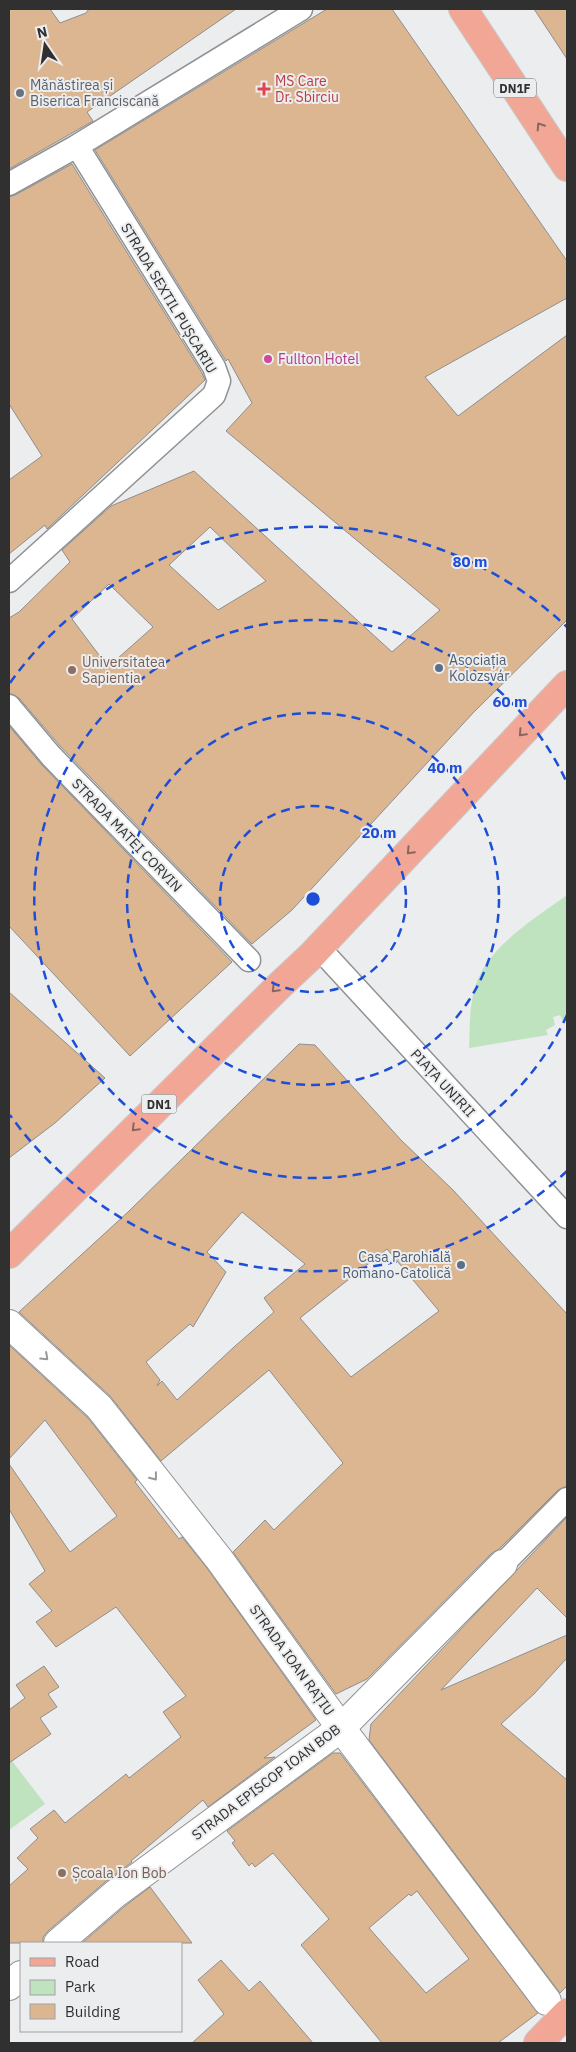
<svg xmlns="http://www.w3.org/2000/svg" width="576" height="2052" viewBox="0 0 576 2052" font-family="'IBM Plex Sans',sans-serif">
  <rect width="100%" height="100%" fill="#ecedee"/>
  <g fill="#bfe3be">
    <path d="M567,895V1020L564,1022L560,1015L553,1017L555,1025L546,1030L548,1035L469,1048C470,1026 469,1000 478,979C493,943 537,917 567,895Z"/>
    <polygon points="9,1757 45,1804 9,1830"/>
  </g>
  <g fill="#dbb691" stroke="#8f8e8d" fill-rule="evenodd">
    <polygon points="9,9 50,9 60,23 86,13 89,9 236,9 87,112 93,121 9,169"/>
    <path d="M327,9H392L567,261V298L425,377L458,416L567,335V620L473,713L292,910L252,944L61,747L19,698L9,693V618L19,612L70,562L62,550L111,506L194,471L392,652L440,610L226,431L252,403L228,359L226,361L95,150ZM210,527L266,581L218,610L169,565ZM109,584L153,627L108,667L72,619Z"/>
    <polygon points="534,9 567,9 567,59"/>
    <polygon points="72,164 202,373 205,380 47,529 45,525 9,554 9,480 42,456 9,404 9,197 15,195"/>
    <polygon points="9,726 42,765 232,962 130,1056 9,926"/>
    <polygon points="9,992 105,1078 55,1123 9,1158"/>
    <path d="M299,1044L315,1045L401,1140L453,1190L567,1314V1486L558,1490L499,1549L492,1553L367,1679L336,1694L233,1552L265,1520L274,1530L343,1463L269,1370L161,1461L110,1396L19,1312L128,1212ZM242,1212L305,1264L264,1298L274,1312L234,1347L177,1400L162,1381L157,1386L160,1380L146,1362L190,1324L193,1327L226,1272L207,1252ZM387,1249L439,1311L351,1377L300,1318Z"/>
    <polygon points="9,1345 88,1418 137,1480 135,1482 179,1539 182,1537 207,1568 316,1720 264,1758 275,1757 208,1807 203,1800 131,1861 132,1862 105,1882 48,1931 43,1937 43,1943 9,1943 9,1886 28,1869 17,1858 38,1838 30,1829 54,1810 65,1823 126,1774 129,1778 181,1737 163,1712 186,1696 116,1607 56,1647 36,1622 52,1611 29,1584 45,1571 9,1509 9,1464 70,1552 117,1516 45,1420 9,1459"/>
    <polygon points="567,1517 567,1618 537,1588 441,1690 567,1635 567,1658 534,1694 501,1724 567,1780 567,1986 560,1993 369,1740 371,1724"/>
    <polygon points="44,1666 59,1687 48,1694 57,1707 40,1718 51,1734 9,1763 9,1710 25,1698 16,1685"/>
    <path d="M333,1753H340L538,2013L498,2043H382L301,1945L329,1919L273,1853L255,1867L252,1863L249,1866L232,1843L235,1841L227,1831ZM417,1891L469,1959L426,1993L369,1928L409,1894L411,1896Z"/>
    <polygon points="150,1887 192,1943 82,1943 125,1906"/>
    <polygon points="221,1960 249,1991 260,1981 313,2043 192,2043 224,2014 198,1980"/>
  </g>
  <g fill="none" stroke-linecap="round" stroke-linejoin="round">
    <defs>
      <g id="pedestrian">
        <polyline points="9,184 77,146 301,9"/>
        <polyline points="9,581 214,395 219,381 214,367 77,146"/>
        <polyline points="9,706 51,756 249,960"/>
        <polyline points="319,948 567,1217"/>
        <polyline points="503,1564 567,1499"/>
      </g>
      <g id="minor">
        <polyline points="9,1324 99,1407 219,1559 341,1728 547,2001"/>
        <polyline points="58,1943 115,1894 341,1728 503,1564"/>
        <polyline points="9,1986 21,1975"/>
      </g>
      <g id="primary">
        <polyline points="463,9 567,167"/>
        <polyline points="9,1254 279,986 311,956 567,685"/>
        <polyline points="538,2043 567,2013"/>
      </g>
    </defs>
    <use href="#pedestrian" stroke="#919293" stroke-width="25"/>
    <use href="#minor" stroke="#919293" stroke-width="30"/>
    <use href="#primary" stroke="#c9c9c9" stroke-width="30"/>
    <use href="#pedestrian" stroke="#fff" stroke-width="22"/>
    <use href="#minor" stroke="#fff" stroke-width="28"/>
    <use href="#primary" stroke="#f2a796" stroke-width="28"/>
  </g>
  <defs><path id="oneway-chevron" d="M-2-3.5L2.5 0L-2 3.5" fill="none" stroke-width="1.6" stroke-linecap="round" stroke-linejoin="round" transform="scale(1.25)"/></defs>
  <g stroke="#87665e">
    <use href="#oneway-chevron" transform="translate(540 126) rotate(-123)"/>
    <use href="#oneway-chevron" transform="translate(522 733) rotate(133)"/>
    <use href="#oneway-chevron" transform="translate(410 851) rotate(133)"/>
    <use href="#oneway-chevron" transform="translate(275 989) rotate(135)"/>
    <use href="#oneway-chevron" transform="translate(135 1128) rotate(135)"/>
  </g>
  <g stroke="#989898">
    <use href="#oneway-chevron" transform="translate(45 1357) rotate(43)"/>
    <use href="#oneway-chevron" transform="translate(154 1477) rotate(52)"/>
  </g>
  <g fill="none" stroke="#1d4ed8" stroke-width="2.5" stroke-dasharray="9 6">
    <circle cx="313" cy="899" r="93"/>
    <circle cx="313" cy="899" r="186"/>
    <path d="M567 1015A279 279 0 1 1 567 783"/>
    <path d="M567 1171A372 372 0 0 1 10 1115M10 683A372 372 0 0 1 567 627"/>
  </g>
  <path fill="#e0444e" stroke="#ecedee" stroke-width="2" d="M261.5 81.5h5v5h5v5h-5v5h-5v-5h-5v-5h5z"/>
  <circle fill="#6b7280" stroke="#ecedee" stroke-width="2" cx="20" cy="93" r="5"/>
  <circle fill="#d1479c" stroke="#ecedee" stroke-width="2" cx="268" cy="359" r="5"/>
  <g fill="#5c6f8a" stroke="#ecedee" stroke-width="2">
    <circle cx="439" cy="668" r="5"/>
    <circle cx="461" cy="1265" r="5"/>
  </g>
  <g fill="#8d6e63" stroke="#ecedee" stroke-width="2">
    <circle cx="72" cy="670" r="5"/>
    <circle cx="62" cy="1873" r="5"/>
  </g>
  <g text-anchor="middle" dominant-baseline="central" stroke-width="4" stroke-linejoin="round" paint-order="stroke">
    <g fill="#ecedee" stroke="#68696a" stroke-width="1">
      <rect x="494" y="78.5" width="42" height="19" rx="4"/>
      <rect x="141.5" y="1094.5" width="35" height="19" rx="4"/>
    </g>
    <g font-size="12" font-weight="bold" fill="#303031">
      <text x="515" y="88">DN1F</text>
      <text x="159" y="1104">DN1</text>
    </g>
    <g font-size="14" fill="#be3a42" stroke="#ecedee" text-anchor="start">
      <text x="275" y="81">MS Care<tspan x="275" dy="16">Dr. Sbirciu</tspan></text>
    </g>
    <g font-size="14" fill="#5b616d" stroke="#ecedee" text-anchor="start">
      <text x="30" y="85">Mănăstirea și<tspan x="30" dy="16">Biserica Franciscană</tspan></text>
    </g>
    <g font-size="14" fill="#303031" stroke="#ecedee">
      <text transform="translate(169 298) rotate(59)">STRADA SEXTIL PUȘCARIU</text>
      <text transform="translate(127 835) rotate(46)">STRADA MATEI CORVIN</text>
      <text transform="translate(443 1083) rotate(47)">PIAȚA UNIRII</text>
      <text transform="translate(292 1660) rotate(54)">STRADA IOAN RAȚIU</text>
      <text transform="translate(266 1782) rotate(-37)">STRADA EPISCOP IOAN BOB</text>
    </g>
    <g font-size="14" fill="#b23c85" stroke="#ecedee" text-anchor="start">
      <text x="278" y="359">Fullton Hotel</text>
    </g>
    <g font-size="14" fill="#4e5e75" stroke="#ecedee" text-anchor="start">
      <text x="449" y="660">Asociația<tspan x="449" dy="16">Kolozsvár</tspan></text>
      <text x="451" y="1257" text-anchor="end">Casa Parohială<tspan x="451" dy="16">Romano-Catolică</tspan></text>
    </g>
    <g font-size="14" fill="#785e54" stroke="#ecedee" text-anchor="start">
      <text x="82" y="662">Universitatea<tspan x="82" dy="16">Sapientia</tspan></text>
      <text x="72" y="1873">Școala Ion Bob</text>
    </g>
  </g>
  <circle cx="313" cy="899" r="8" fill="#1d4ed8" stroke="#ecedee" stroke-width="2.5"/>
  <g font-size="15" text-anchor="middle" font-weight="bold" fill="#1d4ed8" stroke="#ecedee" stroke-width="4" stroke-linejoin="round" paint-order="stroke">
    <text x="470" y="567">80 m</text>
    <text x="510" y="707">60 m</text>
    <text x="445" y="773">40 m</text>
    <text x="379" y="838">20 m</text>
  </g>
  <rect width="576" height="2052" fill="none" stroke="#303031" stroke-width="20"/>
  <rect x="20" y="1942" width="162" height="90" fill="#ecedee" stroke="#a1a1a2"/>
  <rect x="30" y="1958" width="25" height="8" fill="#f2a796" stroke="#a1a1a2"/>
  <text x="65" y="1967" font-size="15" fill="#303031">Road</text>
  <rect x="30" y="1980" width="25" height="15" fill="#bfe3be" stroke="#a1a1a2"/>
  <text x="65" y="1992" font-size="15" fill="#303031">Park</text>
  <rect x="30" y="2004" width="25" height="15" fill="#dbb691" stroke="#a1a1a2"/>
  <text x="65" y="2017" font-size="15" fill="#303031">Building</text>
  <g transform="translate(45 45) rotate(347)" stroke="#ecedee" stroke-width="4" paint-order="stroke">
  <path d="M0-4L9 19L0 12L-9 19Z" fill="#303031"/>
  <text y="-8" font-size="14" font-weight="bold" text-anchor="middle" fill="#303031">N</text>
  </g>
</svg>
